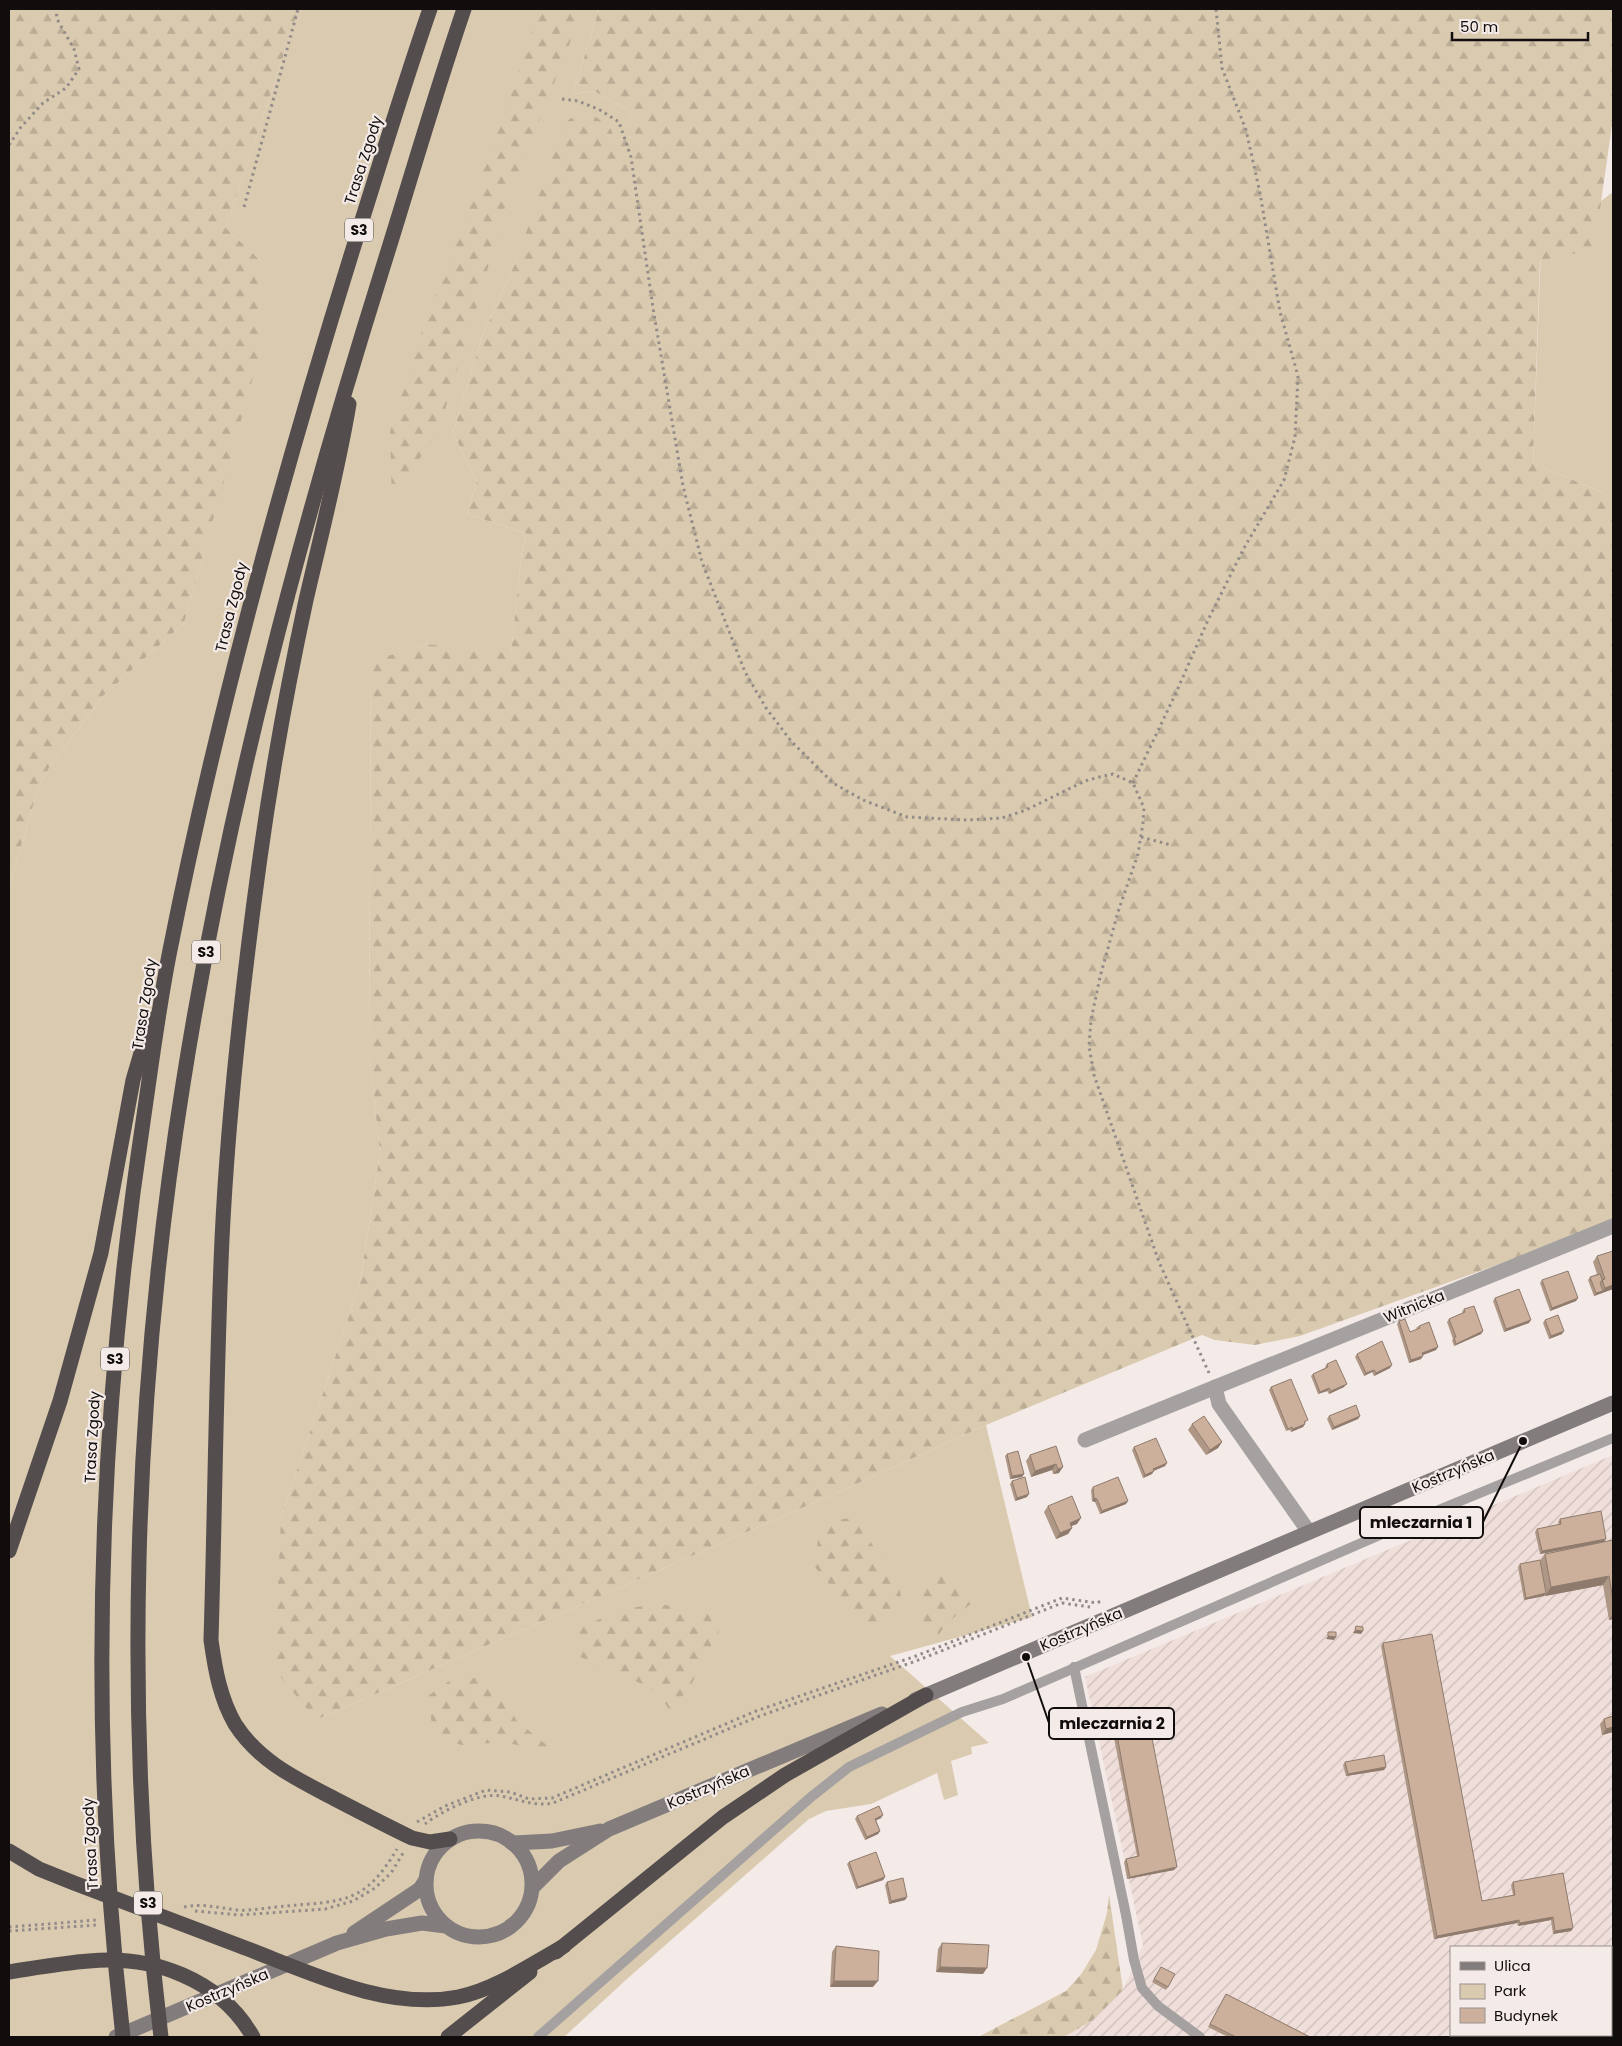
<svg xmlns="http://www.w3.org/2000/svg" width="1622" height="2046" viewBox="0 0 1622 2046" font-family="Poppins,sans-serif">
  <defs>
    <pattern id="industrial-furrows" width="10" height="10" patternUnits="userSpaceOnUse" patternTransform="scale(1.25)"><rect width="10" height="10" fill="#efded9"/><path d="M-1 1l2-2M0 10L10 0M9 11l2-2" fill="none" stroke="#ccbdb9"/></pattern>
    <pattern id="forest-firs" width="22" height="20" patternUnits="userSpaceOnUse" patternTransform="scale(1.25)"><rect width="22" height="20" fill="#dacaaf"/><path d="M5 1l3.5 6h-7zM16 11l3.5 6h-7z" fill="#baac95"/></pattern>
  </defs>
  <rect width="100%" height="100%" fill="#f4ebe8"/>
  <path fill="url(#industrial-furrows)" fill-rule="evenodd" d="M1613,1455V2037H1064L1093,2020L1123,1990L1143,1945L1085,1677ZM1451,1947H1611V2035H1451Z"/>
  <g fill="#dacaaf">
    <polygon points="299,9 599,9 573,94 594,91 630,111 637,136 615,141 517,259 482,337 453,433 477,481 467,514 527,534 522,550 511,654 427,644 371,662 369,1053 380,1152 360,1283 281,1518 316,1720 843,1490 986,1425 1032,1617 890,1656 989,1743 971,1747 972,1754 951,1761 958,1795 944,1800 937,1773 871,1804 826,1811 809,1819 628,1978 564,2037 9,2037 9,886 38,789 49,768 103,696 184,623 216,508 263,263 226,228"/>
    <polygon points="1613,192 1613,497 1533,463 1541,247"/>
  </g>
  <g fill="url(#forest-firs)">
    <polygon points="9,9 299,9 226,228 263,263 263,342 184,623 103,696 49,768 38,789 9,886"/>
    <polygon points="540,9 583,9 503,213 481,293 439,429 392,501 390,432 422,331 480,179"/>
    <polygon points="599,9 1613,9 1613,118 1598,223 1591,250 1540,261 1533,463 1613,497 1613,1223 1300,1336 1255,1345 1215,1340 1202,1335 986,1425 843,1490 316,1720 274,1669 281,1518 360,1283 380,1152 369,1053 371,661 427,644 511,653 522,550 527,534 467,514 477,481 453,433 482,337 517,259 563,125 571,118 595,116 611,129 615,141 636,136 630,111 594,91 573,94"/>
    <polygon points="853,1518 898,1580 902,1602 887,1619 865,1624 849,1615 837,1594 815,1567 818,1539 832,1520"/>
    <polygon points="941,1574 961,1585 978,1598 946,1624 938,1636 927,1638 917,1630 921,1621 925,1582"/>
    <polygon points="660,1604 708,1613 719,1631 692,1683 671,1712 659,1695 649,1687 580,1657 574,1631 621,1609"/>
    <polygon points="478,1678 499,1693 517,1721 549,1747 542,1755 521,1746 505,1742 462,1745 442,1740 432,1725 428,1696 452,1679"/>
    <polygon points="1109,1894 1123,1990 1093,2020 1064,2037 978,2037 1066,1991 1082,1973 1096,1950 1107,1913"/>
  </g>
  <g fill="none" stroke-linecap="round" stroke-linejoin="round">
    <g stroke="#928b89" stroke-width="3" stroke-dasharray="2.5 4" stroke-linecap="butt">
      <polyline points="562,99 578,101 600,110 619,122 631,157 653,308 683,486 702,562 745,672 766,708 791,741 833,783 863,800 907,817 967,820 1002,818 1026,810 1085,781 1103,776 1113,774 1133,783 1144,808 1143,823 1138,854 1118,912 1100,977 1091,1020 1089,1046 1094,1075 1159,1262 1209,1373"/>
      <polyline points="9,145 21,127 43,103 66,88 79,69 74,49 57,19 56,9"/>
      <polyline points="244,207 298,9"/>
      <polyline points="1133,783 1175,695 1208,620 1244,548 1284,480 1295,437 1298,376 1280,312 1260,193 1246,130 1222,68 1216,9"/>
      <polyline points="1141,837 1171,845"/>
      <polyline points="417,1822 445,1806 486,1790 510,1792 529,1799 552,1798 756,1711 916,1656 1062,1598 1097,1603 1101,1601"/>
      <path d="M425,1824C442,1811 479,1792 500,1796C519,1799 534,1807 553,1803L757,1717L916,1661L1062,1603L1090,1607"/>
      <path d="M184,1907C203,1903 219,1908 237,1910C253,1911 271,1907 286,1906C345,1901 365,1903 397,1849"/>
      <polyline points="195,1911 240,1915 325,1909 353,1901 375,1888 391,1873 405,1850"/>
      <polyline points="9,1927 97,1920"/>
      <polyline points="9,1931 97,1925"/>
    </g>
    <g stroke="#a5a1a1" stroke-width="10">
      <polyline points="1074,1667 1126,1915 1134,1960 1142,1988 1158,2006 1200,2037"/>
      <polyline points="538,2037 811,1797 849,1767 962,1712 1003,1699 1412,1521 1613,1438"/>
    </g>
    <g stroke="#a5a1a1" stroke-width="15">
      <polyline points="1215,1387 1219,1404 1309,1532"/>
      <polyline points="1085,1440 1613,1226"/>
    </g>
    <g stroke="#827c7d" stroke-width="15">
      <polyline points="915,1700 1613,1403"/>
      <circle cx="479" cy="1884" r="53"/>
      <polyline points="514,1843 552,1841 600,1831"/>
      <polyline points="533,1887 559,1861 609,1829 882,1714"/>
      <polyline points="354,1933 420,1889 426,1880"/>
      <polyline points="116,2037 337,1943 386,1929 422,1923 446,1926"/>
    </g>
    <g stroke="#544d4d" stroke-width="15">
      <path d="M349,404C338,470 321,535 306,600C287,688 271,777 259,865C242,989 228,1114 222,1239C216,1373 215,1507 211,1640C215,1669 220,1698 235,1724C259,1762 299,1780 337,1800C362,1813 387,1826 412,1838L430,1842L450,1839"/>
      <polyline points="9,1551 60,1401 101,1253 133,1080 151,1019"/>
      <path d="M9,1851L39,1869L74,1883C129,1904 185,1925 240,1946C307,1971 385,2011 458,1997C494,1990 532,1964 564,1946"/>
      <polyline points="556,1952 723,1817 785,1775 926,1695"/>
      <path d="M9,1972C35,1968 62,1963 89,1961C153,1955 220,1979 253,2037"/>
      <path d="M123,2037C88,1731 98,1419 144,1115C152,1060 159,1005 170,950C219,702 287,458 363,217C385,147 406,78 430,9"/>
      <path d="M161,2037C123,1721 133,1398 183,1084C227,806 299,535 383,267C410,181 435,94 464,9"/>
      <polyline points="448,2037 530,1972"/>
    </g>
  </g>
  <g fill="#af9786">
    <polygon points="1597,1256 1613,1289 1594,1296 1588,1280 1590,1277 1597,1274 1593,1262"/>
    <polygon points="1542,1280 1578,1298 1576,1301 1550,1311 1540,1283"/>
    <polygon points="1495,1298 1529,1323 1504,1332 1493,1301"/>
    <polygon points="1464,1309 1483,1331 1481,1334 1454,1346 1452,1340 1453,1339 1447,1322 1449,1319 1463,1313 1462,1312"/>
    <polygon points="1545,1320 1562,1334 1549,1339 1543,1323"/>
    <polygon points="1399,1321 1410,1332 1417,1329 1416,1328 1419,1326 1436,1350 1423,1355 1421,1359 1409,1363 1397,1324"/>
    <polygon points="1357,1354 1390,1368 1374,1376 1372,1372 1364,1376 1355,1357"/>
    <polygon points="1327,1364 1344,1387 1329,1394 1327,1391 1318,1394 1311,1376 1313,1374 1326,1368 1325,1367"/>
    <polygon points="1271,1387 1306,1423 1305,1423 1305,1424 1303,1427 1291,1432 1290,1430 1286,1431 1269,1390"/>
    <polygon points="1329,1416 1360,1416 1358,1419 1332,1430 1327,1419"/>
    <polygon points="1192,1424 1222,1442 1218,1448 1206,1455 1188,1430"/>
    <polygon points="1056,1446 1059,1473 1053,1474 1052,1470 1031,1477 1026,1461 1030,1455"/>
    <polygon points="1134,1447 1167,1463 1165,1466 1153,1471 1152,1474 1143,1478 1132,1450"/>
    <polygon points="1007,1454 1024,1474 1022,1477 1010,1479 1005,1456"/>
    <polygon points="1012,1481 1027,1497 1015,1501 1010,1484"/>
    <polygon points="1093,1487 1126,1504 1100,1514 1095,1502 1092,1501 1091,1490"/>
    <polygon points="1048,1506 1077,1524 1071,1526 1072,1528 1068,1534 1056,1539 1044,1512"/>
    <polygon points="1560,1519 1604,1542 1613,1540 1613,1619 1609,1620 1603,1585 1545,1596 1545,1595 1544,1596 1524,1600 1518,1567 1520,1564 1540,1561 1545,1554 1588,1545 1540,1554 1535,1532 1537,1529 1559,1525 1558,1522"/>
    <polygon points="1383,1643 1482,1901 1513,1895 1511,1885 1513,1882 1573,1928 1571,1931 1553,1934 1551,1920 1518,1926 1517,1923 1434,1939 1381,1646"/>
    <polygon points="1613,1716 1613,1732 1602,1735 1600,1724 1604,1719"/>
    <polygon points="1117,1735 1174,1870 1127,1879 1124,1862 1126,1859 1137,1856 1114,1738"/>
    <polygon points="1345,1762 1386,1767 1384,1770 1346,1776 1343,1765"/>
    <polygon points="857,1816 881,1818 876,1820 880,1831 878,1834 865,1840 855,1819"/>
    <polygon points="849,1862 885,1877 883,1880 856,1889 847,1864"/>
    <polygon points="887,1882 907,1897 905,1900 889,1904 885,1885"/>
    <polygon points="942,1943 983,1974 936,1972 938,1949"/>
    <polygon points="836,1946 873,1987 830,1987 832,1952"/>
    <polygon points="1161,1967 1168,1987 1166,1990 1152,1982"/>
    <polygon points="1226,1994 1310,2037 1228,2037 1208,2027"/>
  </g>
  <g fill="#8f7b6d">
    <polygon points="1613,1285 1613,1289 1594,1296 1596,1293 1603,1291 1605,1288"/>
    <polygon points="1578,1298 1576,1301 1550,1311 1552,1308"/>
    <polygon points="1531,1320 1529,1323 1504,1332 1506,1329"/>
    <polygon points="1483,1331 1481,1334 1454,1346 1456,1344"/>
    <polygon points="1564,1331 1562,1334 1549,1339 1551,1336"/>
    <polygon points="1438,1347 1436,1350 1420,1356 1422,1353"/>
    <polygon points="1423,1356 1421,1359 1409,1363 1411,1360"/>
    <polygon points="1392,1365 1390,1368 1374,1376 1376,1373"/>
    <polygon points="1374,1370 1372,1372 1364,1376 1366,1373"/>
    <polygon points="1347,1384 1344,1387 1329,1394 1331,1391"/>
    <polygon points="1329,1388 1327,1391 1318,1394 1320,1392"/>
    <polygon points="1360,1416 1358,1419 1332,1430 1334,1427"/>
    <polygon points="1305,1424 1303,1427 1291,1432 1293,1429"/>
    <polygon points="1222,1442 1218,1448 1206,1455 1210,1450"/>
    <polygon points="1167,1463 1165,1466 1151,1472 1153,1469"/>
    <polygon points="1056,1464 1052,1470 1031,1477 1035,1471"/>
    <polygon points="1063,1467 1059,1473 1053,1474 1058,1469"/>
    <polygon points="1154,1471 1152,1474 1143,1478 1145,1475"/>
    <polygon points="1024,1474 1022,1477 1010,1479 1012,1476"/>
    <polygon points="1029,1494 1027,1497 1015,1501 1017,1498"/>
    <polygon points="1094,1498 1097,1499 1095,1502 1092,1501"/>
    <polygon points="1128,1501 1126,1504 1100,1514 1102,1511"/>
    <polygon points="1081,1518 1077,1524 1066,1528 1070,1523"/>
    <polygon points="1072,1528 1068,1534 1056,1539 1060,1533"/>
    <polygon points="1606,1539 1604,1542 1540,1554 1542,1551"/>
    <polygon points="1609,1576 1603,1585 1545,1596 1551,1587"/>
    <polygon points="1546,1593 1544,1596 1524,1600 1526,1598"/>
    <polygon points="1613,1614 1613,1619 1609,1620"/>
    <polygon points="1355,1630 1363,1631 1361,1634 1353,1633"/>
    <polygon points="1328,1636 1336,1637 1334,1640 1326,1639"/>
    <polygon points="1613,1727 1613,1732 1602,1735 1606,1729"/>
    <polygon points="1386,1767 1384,1770 1346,1776 1348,1774"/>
    <polygon points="883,1815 881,1818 873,1822 875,1819"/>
    <polygon points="880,1831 878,1834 865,1840 867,1837"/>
    <polygon points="1177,1867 1174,1870 1127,1879 1130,1877"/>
    <polygon points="885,1877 883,1880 856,1889 858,1887"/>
    <polygon points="907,1897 905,1900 889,1904 891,1901"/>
    <polygon points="1553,1917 1551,1920 1518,1926 1520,1923"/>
    <polygon points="1519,1920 1517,1923 1434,1939 1437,1936"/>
    <polygon points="1573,1928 1571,1931 1553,1934 1555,1931"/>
    <polygon points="940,1967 987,1968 983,1974 936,1972"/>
    <polygon points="834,1981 878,1981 873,1987 830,1987"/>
    <polygon points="1582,2035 1595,2035 1582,2037 1569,2037"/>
  </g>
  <g fill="#ccb09c" stroke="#8f7b6d">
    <polygon points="1613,1251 1613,1285 1605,1288 1602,1280 1605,1279 1597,1256"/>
    <polygon points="1568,1271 1578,1298 1552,1308 1542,1280"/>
    <polygon points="1600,1274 1603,1282 1602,1280 1600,1283 1603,1291 1596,1293 1590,1277"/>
    <polygon points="1519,1289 1531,1320 1506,1329 1495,1298"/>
    <polygon points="1474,1306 1483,1331 1456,1344 1454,1337 1456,1337 1449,1319 1465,1312 1464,1309"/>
    <polygon points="1558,1315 1564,1331 1551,1336 1545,1320"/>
    <polygon points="1405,1319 1410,1332 1420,1328 1419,1326 1429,1322 1438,1347 1422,1353 1423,1356 1411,1360 1399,1321"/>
    <polygon points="1382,1341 1392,1365 1376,1373 1374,1370 1366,1373 1357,1354"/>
    <polygon points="1336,1360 1347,1384 1331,1391 1329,1388 1320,1392 1313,1374 1328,1367 1327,1364"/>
    <polygon points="1291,1379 1308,1420 1304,1422 1305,1424 1293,1429 1292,1427 1288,1429 1271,1387"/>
    <polygon points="1356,1405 1360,1416 1334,1427 1329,1416"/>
    <polygon points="1204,1416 1222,1442 1210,1450 1192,1424"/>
    <polygon points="1156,1438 1167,1463 1153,1469 1154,1471 1145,1475 1134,1447"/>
    <polygon points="1056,1446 1063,1467 1058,1469 1056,1464 1035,1471 1030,1455"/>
    <polygon points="1018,1451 1024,1474 1012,1476 1007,1454"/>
    <polygon points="1025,1477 1029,1494 1017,1498 1012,1481"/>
    <polygon points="1118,1477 1128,1501 1102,1511 1097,1499 1094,1498 1093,1487"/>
    <polygon points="1072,1496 1081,1518 1070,1523 1072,1528 1060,1533 1048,1506"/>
    <polygon points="1601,1511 1606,1539 1542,1551 1537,1529 1561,1524 1560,1519"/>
    <polygon points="1613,1540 1613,1600 1609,1576 1551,1587 1545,1554"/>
    <polygon points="1540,1560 1546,1593 1526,1598 1520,1564"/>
    <polygon points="1356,1626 1363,1627 1363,1631 1355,1630"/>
    <polygon points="1328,1632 1336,1632 1336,1637 1328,1636"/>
    <polygon points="1432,1634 1482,1901 1515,1895 1513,1882 1563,1873 1573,1928 1555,1931 1553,1917 1520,1923 1519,1920 1437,1936 1383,1643"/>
    <polygon points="1613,1716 1613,1727 1606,1729 1604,1719"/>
    <polygon points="1150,1728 1177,1867 1130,1877 1126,1859 1139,1856 1117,1735"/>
    <polygon points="1384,1755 1386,1767 1348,1774 1345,1762"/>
    <polygon points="879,1806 883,1815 875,1819 880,1831 867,1837 857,1816"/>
    <polygon points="876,1852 885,1877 858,1887 849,1862"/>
    <polygon points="903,1878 907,1897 891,1901 887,1882"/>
    <polygon points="942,1943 989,1945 987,1968 940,1967"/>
    <polygon points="836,1946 879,1951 878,1981 834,1981"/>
    <polygon points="1161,1967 1175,1974 1168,1987 1154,1979"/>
    <polygon points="1226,1994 1310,2037 1236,2037 1210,2024"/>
    <rect x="1611" y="2011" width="2" height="18"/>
    <polygon points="1542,2035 1582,2035 1569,2037 1543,2037"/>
  </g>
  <g text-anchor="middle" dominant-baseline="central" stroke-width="4.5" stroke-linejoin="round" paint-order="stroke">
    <g fill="#f4ebe8" stroke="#54504e" stroke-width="1">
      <rect x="345" y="218.5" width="28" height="23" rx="4"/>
      <rect x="192" y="940.5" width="28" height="23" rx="4"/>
      <rect x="101" y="1347.5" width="28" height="23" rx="4"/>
      <rect x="134" y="1891.5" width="28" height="23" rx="4"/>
    </g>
    <g font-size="14" font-weight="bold" fill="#100d0c">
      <text x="359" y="230">S3</text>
      <text x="206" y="952">S3</text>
      <text x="115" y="1359">S3</text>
      <text x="148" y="1903">S3</text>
    </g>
    <g font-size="15" fill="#100d0c" stroke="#f4ebe8">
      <text transform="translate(363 160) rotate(-72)">Trasa Zgody</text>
      <text transform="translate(231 607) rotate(-76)">Trasa Zgody</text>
      <text transform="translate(144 1004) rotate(-81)">Trasa Zgody</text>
      <text transform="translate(1414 1306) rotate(-22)">Witnicka</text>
      <text transform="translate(92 1437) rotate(-87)">Trasa Zgody</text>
      <text transform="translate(1453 1471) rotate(-23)">Kostrzyńska</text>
      <text transform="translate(1081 1629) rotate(-23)">Kostrzyńska</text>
      <text transform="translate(708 1787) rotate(-23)">Kostrzyńska</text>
      <text transform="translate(90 1844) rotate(-93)">Trasa Zgody</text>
      <text transform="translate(227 1990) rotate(-23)">Kostrzyńska</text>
    </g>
  </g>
  <path fill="none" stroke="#100d0c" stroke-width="2" d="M1523 1441L1483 1522M1026 1657L1049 1723"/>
  <g fill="#100d0c" stroke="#f4ebe8" stroke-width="2">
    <circle cx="1523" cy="1441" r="5"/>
    <circle cx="1026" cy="1657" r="5"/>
  </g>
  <g fill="#f4ebe8" stroke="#100d0c" stroke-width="2">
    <rect x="1360" y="1507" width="123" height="31" rx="5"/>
    <rect x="1049" y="1708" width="125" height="31" rx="5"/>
  </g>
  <g font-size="16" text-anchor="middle" font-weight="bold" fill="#100d0c">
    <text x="1421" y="1528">mleczarnia 1</text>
    <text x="1112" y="1729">mleczarnia 2</text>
  </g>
  <rect width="1622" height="2046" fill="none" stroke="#100d0c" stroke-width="20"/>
  <rect x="1450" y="1946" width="162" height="90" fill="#f4ebe8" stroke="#999290"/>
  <rect x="1460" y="1962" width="25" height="8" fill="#827c7d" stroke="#999290"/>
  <text x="1494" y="1971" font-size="15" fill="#100d0c">Ulica</text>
  <rect x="1460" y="1984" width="25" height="15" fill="#dacaaf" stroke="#999290"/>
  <text x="1494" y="1996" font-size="15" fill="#100d0c">Park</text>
  <rect x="1460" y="2008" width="25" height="15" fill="#ccb09c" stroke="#999290"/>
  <text x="1494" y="2021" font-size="15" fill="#100d0c">Budynek</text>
  <path d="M1452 32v8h136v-8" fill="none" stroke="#100d0c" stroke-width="2.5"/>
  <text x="1460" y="32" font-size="15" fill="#100d0c" stroke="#f4ebe8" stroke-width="4" paint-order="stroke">50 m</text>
</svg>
